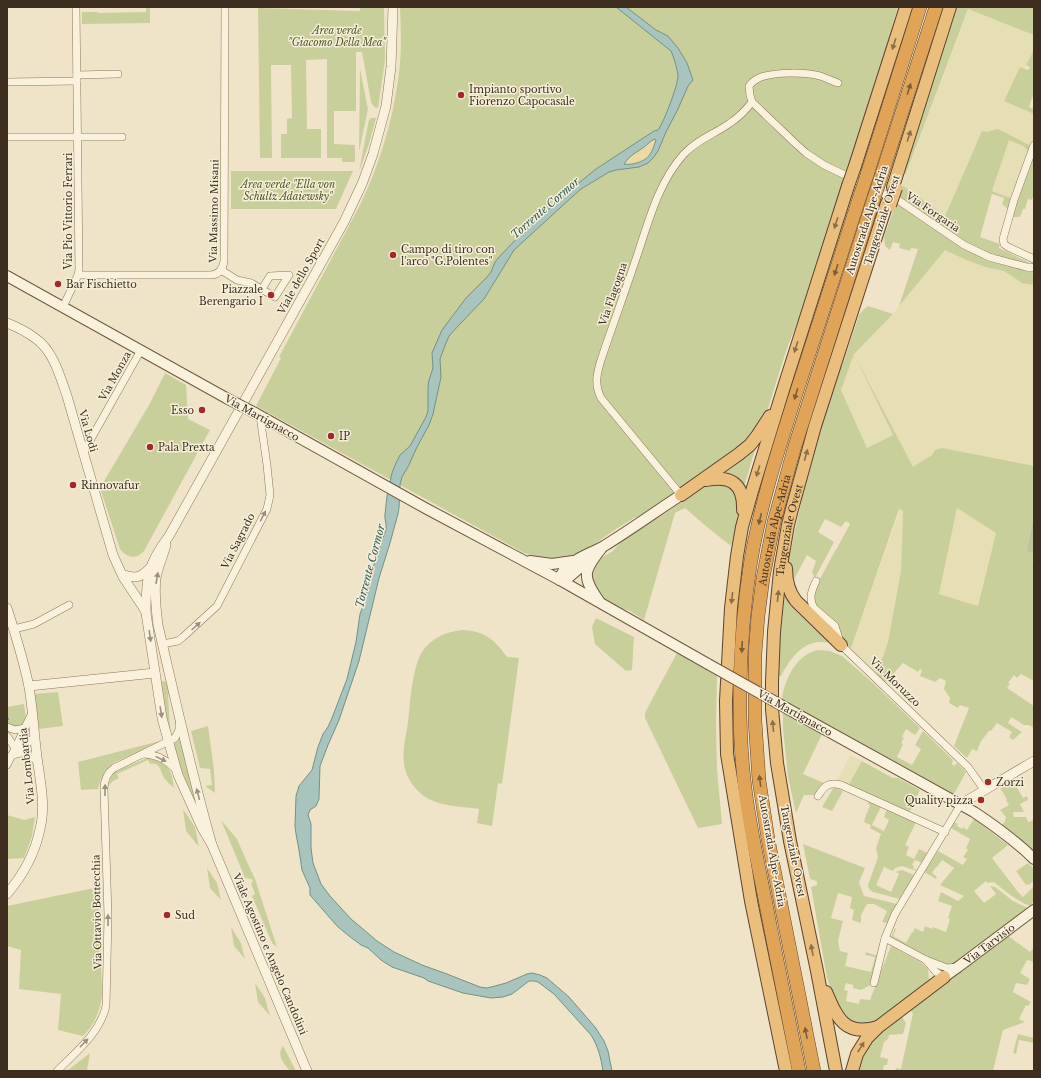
<svg xmlns="http://www.w3.org/2000/svg" width="1041" height="1078" viewBox="0 0 1041 1078" font-family="'Libre Baskerville',serif">
  <rect width="100%" height="100%" fill="#f0e4c8"/>
  <g fill="#e6deb5">
    <polygon points="969,8 1034,35 1034,50 1024,69 1021,67 1004,101 1034,114 1034,142 1031,146 994,130 987,133 982,131 945,216 902,185"/>
    <polygon points="1009,139 1023,146 1029,152 1013,199 992,191"/>
    <polygon points="945,249 964,259 985,267 1004,271 1022,283 1034,285 1034,455 1032,466 942,448 935,450 932,455 913,468 864,372 893,435 867,448 841,390 854,353 893,314"/>
    <polygon points="957,508 996,533 978,606 939,594"/>
    <polygon points="900,509 903,511 901,571 888,642 877,674 851,648"/>
    <polygon points="850,755 862,761 848,786 837,781"/>
  </g>
  <g fill="#c9cf9b" fill-rule="evenodd">
    <polygon points="146,7 150,7 150,23 82,24 82,12 98,12 98,13 146,12"/>
    <polygon points="360,7 384,7 385,60 378,108 374,107 371,102 362,52 356,52 356,111 334,111 334,144 355,145 355,162 342,162 342,158 327,158 327,59 306,60 307,129 321,129 321,158 281,158 281,134 287,134 287,119 292,118 291,65 271,65 272,158 260,158 258,8 360,11"/>
    <path d="M400,7H898L865,120L806,300L786,351L766,415L742,447L648,513L634,518L616,529L573,559H545L524,553L256,406L281,358L279,357L360,205C379,166 392,123 398,80C402,56 401,31 400,7Z"/>
    <polygon points="954,7 1034,7 1034,35 968,9 905,176 906,159"/>
    <polygon points="1034,50 1034,93 1029,107 1034,109 1034,114 1004,101 1020,67 1028,70 1030,67 1026,65"/>
    <polygon points="360,69 368,109 359,152"/>
    <polygon points="371,118 376,118 369,144 359,172 368,124 369,120"/>
    <polygon points="998,129 1031,146 1029,152 1023,146 1009,140 992,191 1013,199 1009,210 1002,204 1004,198 992,194 980,237 1000,244 999,248 1030,263 1028,265 990,254 965,243 898,197 902,185 945,216 982,131 987,132 990,131"/>
    <polygon points="1034,154 1034,193 1032,200 1028,199 1025,209 1023,209 1020,217 1011,217"/>
    <polygon points="231,171 353,171 336,209 231,209"/>
    <polygon points="896,202 1003,264 1034,273 1034,285 1022,283 1004,271 985,267 964,259 945,250 899,306 918,249 911,248 910,251 899,248 900,244 893,242 890,250 885,246 884,237"/>
    <path d="M868,306L893,314L854,354L913,467L932,455L935,450L942,448L1034,466V516L1026,550L1034,553V560L1032,561L1034,563V578L1033,580L1034,581V681L1021,674L1017,678L1014,675L1008,683L1010,684L1007,688L1034,706V728L1029,725H1024L1011,717L1008,723L1022,732L1013,740L1009,737L1012,732L997,723L991,731L990,730L981,741L977,751L972,749L967,758L954,746L969,708L960,705L958,708L949,703L950,698L944,689L946,681L940,678L935,682L920,676L922,670L920,669L918,672L903,663L886,682L877,674L888,642L901,571L903,511L899,509L851,648L844,642L838,625L817,606L813,600L815,588L835,551L836,550L850,524L846,521L841,527L825,519L818,532L834,542L815,578L812,572L816,561L807,555L791,585L788,570L789,559L812,452L835,374L842,366L859,315L864,309ZM854,354L893,435L867,448L841,390ZM957,508L996,533L978,606L939,594Z"/>
    <path d="M165,373L186,385L188,419L210,430L144,551C136,560 127,558 120,549L100,488L149,405Z"/>
    <polygon points="757,443 743,490 719,474"/>
    <path d="M712,483C718,484 725,484 730,487C746,498 735,531 731,546L707,527L685,508L675,513L644,620L628,610L615,607L602,598L592,585L590,571L598,560L613,551L621,542L667,512L699,489L706,485Z"/>
    <path d="M785,590L830,642C826,643 822,642 818,642C800,644 789,661 781,676H780L778,675V664Z"/>
    <polygon points="596,618 634,637 632,670 626,671 595,644 592,627"/>
    <path d="M463,630C485,631 495,640 507,657L519,658L502,784L498,783L492,826L477,823L479,809C459,806 435,807 419,792C411,784 405,774 404,763C402,750 406,736 408,723C410,704 412,668 422,652C431,638 447,631 463,630Z"/>
    <path d="M818,650L830,651L842,656L874,684L920,728L915,735L906,729L902,737L904,738L901,743L903,744L897,757L912,765L921,749L915,745L923,731L953,760L952,764L954,766L957,763L966,772L954,794L944,790L782,700C784,679 797,654 818,650Z"/>
    <polygon points="677,653 717,676 716,723 717,769 722,824 698,828 645,718 645,713 648,707"/>
    <polygon points="166,681 169,693 168,696 171,739 170,739 160,682"/>
    <polygon points="58,692 63,726 39,729 33,694"/>
    <path d="M24,704L26,719L23,725C16,727 12,727 7,722V707Z"/>
    <polygon points="783,712 822,734 803,774 824,783 816,795 804,795 796,813 788,777 783,729"/>
    <polygon points="208,726 214,770 215,793 205,786 212,785 210,769 200,768 191,731"/>
    <polygon points="180,737 202,820 179,764 172,743 178,741"/>
    <path d="M160,741V743L115,762C105,769 100,778 98,789L81,790L78,762Z"/>
    <path d="M147,758C151,758 155,760 159,762C172,768 172,775 174,788C171,785 167,782 164,778C160,771 161,762 150,764L148,760L117,774L119,778L113,781L108,786L111,777L116,771Z"/>
    <polygon points="862,761 893,778 898,778 920,790 909,813 848,786"/>
    <polygon points="1013,781 1023,798 1027,796 1028,800 1020,804 1024,812 1013,812 1014,817 1026,817 1028,822 1034,820 1034,851 1025,843 1002,825 1005,821 1006,817 1000,810 1009,805 1006,800 1007,799 1000,788"/>
    <polygon points="834,787 843,791 832,811 822,807"/>
    <path d="M868,801L881,807L872,825L884,831L889,820L884,817L887,809L916,822L905,845L909,847L906,855L914,859L919,849L927,853L922,863L915,860L912,865L914,866L913,868L917,870V871L902,866L895,868L893,871L884,867L876,885L891,892L899,874L896,872L898,871L902,870L914,875L900,899L873,892C870,890 868,889 868,885L878,857L876,848L881,834L870,828L871,825L864,822L865,818L870,805L868,804Z"/>
    <polygon points="183,809 195,827 199,847 186,831"/>
    <polygon points="7,815 24,820 35,817 32,836 24,858 7,859"/>
    <path d="M974,819L1008,845L992,858L1018,892L1023,897L1034,886V901L1030,906C1014,899 1008,893 995,883L992,882L988,883L986,881L974,891L984,903L996,894L990,886L995,887L1013,901L1028,908L955,964L948,965L936,961L891,937L895,928L896,929L893,936L906,943L912,932H913L915,928L923,932L925,926L932,929L933,927L946,932L950,919L948,918L952,906L938,901L941,892L958,901L964,896L940,885L954,868L942,860L937,867H936L932,873L937,877L936,879L924,872L938,851L963,865L967,859L963,857L968,850L966,848L970,839L951,828L954,822L958,824L957,826L962,829L963,827L967,830Z"/>
    <polygon points="221,820 237,839 247,862 255,879 277,947 272,943 252,896 255,894 251,883 253,882 252,879 245,878"/>
    <polygon points="803,844 865,868 859,882 864,896 897,904 890,916 887,923 882,922 887,911 874,904 867,904 861,915 861,923 852,920 854,910 850,908 852,897 838,893 831,918 843,921 838,941 840,951 848,953 845,966 871,972 875,957 865,955 866,952 878,956 872,984 861,990 853,988 853,985 846,983 844,990 848,991 846,1001 859,1004 860,999 870,1000 891,946 922,963 928,969 929,979 928,982 909,1000 868,1027 845,1021 832,992 827,978 811,887 817,885 817,881 810,879"/>
    <polygon points="1028,863 1034,869 1034,880 1030,884 1026,885 1016,871"/>
    <polygon points="207,868 217,883 221,900 210,888"/>
    <path d="M99,887L102,995C100,1011 95,1024 83,1036L58,1030L61,994L19,989L21,950L7,946V906Z"/>
    <polygon points="231,927 241,943 245,959 234,946"/>
    <polygon points="1007,935 1030,952 1034,947 1034,962 1027,960 1020,973 1030,979 1027,985 1016,983 1013,992 1031,1002 1028,1006 1026,1005 1019,1019 1025,1022 1003,1030 993,1071 892,1071 892,1070 895,1071 896,1068 901,1069 913,1013 910,1010"/>
    <polygon points="255,983 265,998 270,1016 258,1002"/>
    <polygon points="901,1015 906,1023 903,1034 889,1035 888,1039 884,1042 880,1057 888,1059 887,1065 884,1065 883,1069 886,1071 855,1071 869,1041"/>
    <polygon points="1018,1034 1034,1038 1034,1043 1019,1040 1016,1054 1013,1053"/>
    <path d="M283,1046L296,1071H290C284,1063 276,1056 283,1046Z"/>
    <polygon points="90,1053 87,1071 67,1071"/>
  </g>
  <path fill="#ecd9a5" d="M655,139H657L650,156L646,159L641,162L629,165L624,164C631,154 634,154 644,147C648,144 650,141 655,139Z"/>
  <polygon fill="#bfc49a" points="1034,516 1034,553 1026,551"/>
  <path fill="#a9c4bc" stroke="#6f938a" fill-rule="evenodd" d="M616,7H626L656,30L668,36L678,48L687,63L693,80L688,86L678,109L666,132L658,151L653,158L648,163L639,167L616,170L609,172L581,189L572,197L514,250L484,299L459,325L449,336L446,343L440,359L441,377L433,414L429,425L417,447L409,465L402,477L400,485L399,508L398,514L390,543L379,578L359,661L339,720L328,745L320,766L319,799L316,806L310,810L308,815L311,824V848L313,863L321,884L330,896L351,919L363,929L377,941L394,952L422,965L447,974L480,987L487,988L495,986L506,983L527,974L532,973L540,975L547,978L569,997L595,1027L604,1041L608,1051L612,1071H603C601,1058 598,1046 591,1035L554,994L538,982L534,981H529L512,994L503,997L491,998L463,993L428,981L424,978L392,967L381,960L368,948L361,945L349,936L337,926L310,895V888L302,870L299,850L296,834L295,826L296,796L299,786L312,770L318,747L323,734L328,727L332,718L347,679L356,642L360,614L363,606L372,570L386,529C387,523 384,519 385,514L387,496L392,473L396,463L400,455L410,446L426,417L428,411V387L429,380L433,368L432,353L442,330L466,298L487,277L491,272L495,262L500,256L523,232L569,191L596,169L654,131L658,130C664,122 678,85 678,76C678,71 673,55 671,51ZM655,139L656,140C651,155 649,160 633,164C629,164 628,165 624,164C630,155 636,153 644,147C648,144 650,141 655,139Z"/>
  <g fill="none" stroke-linecap="round" stroke-linejoin="round">
    <polyline stroke="#6f938a" stroke-width="2" points="7,718 8,719"/>
    <defs>
      <g id="minor">
        <polyline points="77,75 118,74"/>
        <polyline points="7,82 77,81"/>
        <path d="M838,83C832,81 826,78 820,76C804,72 777,72 761,77C756,79 752,82 749,86L750,95L752,102L796,144L806,153L824,165L866,185"/>
        <polyline points="7,137 122,137"/>
        <polyline points="1034,145 1014,200 1003,239 1004,244 1008,247 1034,259"/>
        <polyline points="875,190 898,200 964,245 989,257 1030,268 1034,267"/>
        <polyline points="221,270 237,280 251,283 275,297 289,275 270,276 262,289"/>
        <path d="M78,275H210C219,275 223,269 224,261L225,7"/>
        <polyline points="63,307 78,275 79,270 76,7"/>
        <polyline points="83,453 141,350"/>
        <path d="M681,495L601,398C594,384 597,373 601,360C613,324 626,289 638,253C649,220 659,182 683,155C696,140 715,134 730,123C739,117 746,110 752,102"/>
        <path d="M816,581C812,590 808,598 814,608L835,626L841,645L968,767L985,791"/>
        <polyline points="14,629 34,624 69,605"/>
        <polyline points="163,644 178,641 183,637 217,606 267,509 270,495 267,465 260,416"/>
        <polyline points="7,727 15,730 25,728"/>
        <polyline points="7,736 15,748"/>
        <polyline points="14,753 35,737"/>
        <path d="M143,754C157,754 167,760 176,770"/>
        <path d="M11,756C23,750 30,753 38,763"/>
        <polyline points="7,765 32,713"/>
        <path d="M818,796C824,786 828,782 841,785L945,832"/>
        <polyline points="885,938 926,960 947,968 958,967"/>
        <polyline points="926,960 936,972 944,977"/>
        <polyline points="874,983 885,938 895,914 961,804"/>
        <path d="M57,1071C76,1052 100,1033 106,1006L108,916L104,789C104,781 107,773 114,768L175,738L179,730V724"/>
      </g>
      <g id="tertiary">
        <path d="M7,323C17,327 27,332 35,338C53,350 60,376 67,396L113,555L123,577L141,604L146,612"/>
        <path d="M166,545C163,556 158,567 156,578C154,594 156,609 158,625C175,698 191,772 212,845L307,1071"/>
        <path d="M124,575C137,579 141,577 150,568"/>
        <path d="M7,608C15,633 24,661 29,687C33,710 34,734 37,757C40,780 46,806 40,829C35,854 23,875 7,894"/>
        <polyline points="29,686 155,673"/>
        <polyline points="961,804 1034,761"/>
        <path d="M212,845L202,828L178,775L165,729L162,718L146,613C146,578 147,565 169,536L344,222L362,184L373,154L386,106L391,67L393,7"/>
      </g>
      <g id="secondary">
        <polyline points="7,276 228,399"/>
        <polyline points="255,413 427,509 560,580 708,664"/>
        <polyline points="530,561 552,564 573,561"/>
        <path d="M560,580C561,575 562,571 567,567C577,557 592,553 604,546C630,530 655,512 681,495"/>
        <polyline points="560,580 568,578 590,559"/>
        <path d="M599,601C582,577 583,571 601,549"/>
        <path d="M797,714L974,812C995,826 1016,841 1034,859"/>
        <path id="s1" d="M944,977L958,967L1034,910"/>
      </g>
      <g id="trunk">
        <polyline points="855,166 906,7"/>
        <polyline points="893,187 950,7"/>
        <path d="M706,480C731,475 744,484 743,510"/>
        <polyline points="681,495 739,454 750,445 757,436 770,416"/>
        <path d="M786,568C786,581 788,591 796,601L841,645"/>
        <path d="M826,992C837,1018 845,1037 878,1027"/>
        <polyline points="786,1071 751,901 727,754 726,701 731,608 737,556 742,527 752,491 783,390 848,186"/>
        <path id="s2" d="M836,1071L817,971L790,841L777,763L772,709V682L774,632L780,571L788,525L792,509L815,426L887,203"/>
        <polyline points="852,1071 857,1054 867,1038 878,1027 944,977"/>
      </g>
      <g id="motorway">
        <polyline points="867,175 920,7"/>
        <polyline points="880,180 936,7"/>
        <path d="M799,1071C789,1022 780,973 770,925C762,882 752,839 746,796C736,723 739,639 750,566C759,509 777,454 794,400C816,331 839,262 861,193"/>
        <path id="s3" d="M814,1071L768,839L759,780L755,721V654L758,616L763,578L774,522L794,449L874,198"/>
      </g>
    </defs>
    <use href="#minor" stroke="#8d765c" stroke-width="8"/>
    <use href="#tertiary" stroke="#8d765c" stroke-width="10"/>
    <use href="#secondary" stroke="#6f573f" stroke-width="12"/>
    <use href="#trunk" stroke="#5b4430" stroke-width="14"/>
    <use href="#motorway" stroke="#5b4430" stroke-width="14"/>
    <use href="#minor" stroke="#faf1dc" stroke-width="7"/>
    <use href="#tertiary" stroke="#faf1dc" stroke-width="9"/>
    <use href="#secondary" stroke="#faf1dc" stroke-width="10"/>
    <use href="#trunk" stroke="#eabe7c" stroke-width="12"/>
    <use href="#motorway" stroke="#e0a458" stroke-width="13"/>
    <defs>
      <g id="secondary-bridge">
        <polyline points="228,399 255,413"/>
        <polyline points="708,664 797,714"/>
      </g>
      <g id="trunk-bridge">
        <polyline points="848,186 855,166"/>
        <polyline points="890,205 896,188"/>
      </g>
      <g id="motorway-bridge">
        <polyline points="861,193 867,175"/>
        <polyline points="874,198 880,180"/>
      </g>
    </defs>
    <use href="#secondary-bridge" stroke="#6f573f" stroke-width="12" stroke-linecap="butt"/>
    <use href="#trunk-bridge" stroke="#5b4430" stroke-width="14" stroke-linecap="butt"/>
    <use href="#motorway-bridge" stroke="#5b4430" stroke-width="14" stroke-linecap="butt"/>
    <use href="#secondary-bridge" stroke="#faf1dc" stroke-width="10"/>
    <use href="#trunk-bridge" stroke="#eabe7c" stroke-width="12"/>
    <use href="#motorway-bridge" stroke="#e0a458" stroke-width="13"/>
  </g>
  <defs><path id="oneway-solid" d="M-6-.8H1V-3.2L6.5 0L1 3.2V.8H-6Z"/></defs>
  <g fill="#8b6f49">
    <use href="#oneway-solid" transform="translate(894 44) rotate(108)"/>
    <use href="#oneway-solid" transform="translate(909 136) rotate(-72)"/>
    <use href="#oneway-solid" transform="translate(836 223) rotate(108)"/>
    <use href="#oneway-solid" transform="translate(796 347) rotate(108)"/>
    <use href="#oneway-solid" transform="translate(806 455) rotate(-74)"/>
    <use href="#oneway-solid" transform="translate(758 471) rotate(107)"/>
    <use href="#oneway-solid" transform="translate(778 596) rotate(-84)"/>
    <use href="#oneway-solid" transform="translate(732 598) rotate(96)"/>
    <use href="#oneway-solid" transform="translate(773 726) rotate(-95)"/>
    <use href="#oneway-solid" transform="translate(812 950) rotate(-101)"/>
    <use href="#oneway-solid" transform="translate(861 1047) rotate(-58)"/>
  </g>
  <g fill="#7e5d36">
    <use href="#oneway-solid" transform="translate(909 89) rotate(-72)"/>
    <use href="#oneway-solid" transform="translate(836 270) rotate(108)"/>
    <use href="#oneway-solid" transform="translate(796 394) rotate(107)"/>
    <use href="#oneway-solid" transform="translate(760 519) rotate(103)"/>
    <use href="#oneway-solid" transform="translate(742 647) rotate(93)"/>
    <use href="#oneway-solid" transform="translate(760 781) rotate(-97)"/>
    <use href="#oneway-solid" transform="translate(806 1033) rotate(-101)"/>
  </g>
  <g fill="#9c907e">
    <use href="#oneway-solid" transform="translate(263 516) rotate(-63)"/>
    <use href="#oneway-solid" transform="translate(157 578) rotate(-80)"/>
    <use href="#oneway-solid" transform="translate(196 626) rotate(-42)"/>
    <use href="#oneway-solid" transform="translate(150 636) rotate(82)"/>
    <use href="#oneway-solid" transform="translate(161 712) rotate(81)"/>
    <use href="#oneway-solid" transform="translate(161 759) rotate(26)"/>
    <use href="#oneway-solid" transform="translate(105 790) rotate(-89)"/>
    <use href="#oneway-solid" transform="translate(198 794) rotate(-104)"/>
    <use href="#oneway-solid" transform="translate(108 920) rotate(-90)"/>
    <use href="#oneway-solid" transform="translate(84 1043) rotate(-46)"/>
  </g>
  <g fill="#9e2a2b" stroke="#f7eed8" stroke-width="1.5">
    <circle cx="461" cy="95" r="4"/>
    <circle cx="393" cy="255" r="4"/>
    <circle cx="58" cy="284" r="4"/>
    <circle cx="271" cy="295" r="4"/>
    <circle cx="202" cy="410" r="4"/>
    <circle cx="331" cy="436" r="4"/>
    <circle cx="150" cy="447" r="4"/>
    <circle cx="73" cy="485" r="4"/>
    <circle cx="988" cy="782" r="4"/>
    <circle cx="981" cy="800" r="4"/>
    <circle cx="167" cy="915" r="4"/>
  </g>
  <g text-anchor="middle" dominant-baseline="central" stroke-width="3" stroke-linejoin="round" paint-order="stroke">
    <g font-size="10" font-style="italic" fill="#4d5a26" stroke="#f7eed8">
      <text x="337" y="30">Area verde<tspan x="337" dy="12">"Giacomo Della Mea"</tspan></text>
      <text x="288" y="184">Area verde "Ella von<tspan x="288" dy="12">Schultz Adaiewsky"</tspan></text>
    </g>
    <g font-size="10" fill="#3d2e20" stroke="#f7eed8" text-anchor="start">
      <text x="469" y="89">Impianto sportivo<tspan x="469" dy="12">Fiorenzo Capocasale</tspan></text>
      <text x="401" y="249">Campo di tiro con<tspan x="401" dy="12">l'arco "G.Polentes"</tspan></text>
      <text x="66" y="284">Bar Fischietto</text>
      <text x="263" y="289" text-anchor="end">Piazzale<tspan x="263" dy="12">Berengario I</tspan></text>
      <text x="194" y="410" text-anchor="end">Esso</text>
      <text x="339" y="436">IP</text>
      <text x="158" y="447">Pala Prexta</text>
      <text x="81" y="485">Rinnovafur</text>
      <text x="996" y="782">Zorzi</text>
      <text x="973" y="800" text-anchor="end">Quality pizza</text>
      <text x="175" y="915">Sud</text>
    </g>
    <g font-size="10" fill="#3d2e20" stroke="#f7eed8">
      <text transform="translate(68 211) rotate(-90)">Via Pio Vittorio Ferrari</text>
      <text transform="translate(214 211) rotate(-89)">Via Massimo Misani</text>
      <text transform="translate(933 212) rotate(34)">Via Forgaria</text>
      <text transform="translate(867 220) rotate(-72)">Autostrada Alpe-Adria</text>
      <text transform="translate(882 220) rotate(-72)">Tangenziale Ovest</text>
      <text transform="translate(301 276) rotate(-61)">Viale dello Sport</text>
      <text transform="translate(613 294) rotate(-71)">Via Flagogna</text>
      <text transform="translate(115 376) rotate(-61)">Via Monza</text>
      <text transform="translate(262 418) rotate(29)">Via Martignacco</text>
      <text transform="translate(88 431) rotate(74)">Via Lodi</text>
      <text stroke="none"><textPath href="#s3" startOffset="548">Autostrada Alpe-Adria</textPath></text>
      <text stroke="none"><textPath href="#s2" startOffset="548">Tangenziale Ovest</textPath></text>
      <text transform="translate(238 541) rotate(-63)">Via Sagrado</text>
      <text transform="translate(895 682) rotate(44)">Via Moruzzo</text>
      <text transform="translate(795 713) rotate(29)">Via Martignacco</text>
      <text transform="translate(27 766) rotate(-96)">Via Lombardia</text>
      <text transform="translate(772 851) rotate(80)">Autostrada Alpe-Adria</text>
      <text transform="translate(793 851) rotate(79)">Tangenziale Ovest</text>
      <text transform="translate(97 912) rotate(-91)">Via Ottavio Bottecchia</text>
      <text stroke="none"><textPath href="#s1" startOffset="56">Via Tarvisio</textPath></text>
      <text transform="translate(270 954) rotate(67)">Viale Agostino e Angelo Candolini</text>
    </g>
    <g font-size="11" font-style="italic" fill="#2f5d5a" stroke="#f7eed8">
      <text transform="translate(545 208) rotate(-41)">Torrente Cormor</text>
      <text transform="translate(370 566) rotate(-75)">Torrente Cormor</text>
    </g>
  </g>
  <rect width="1041" height="1078" fill="none" stroke="#3d2e20" stroke-width="16"/>
</svg>
